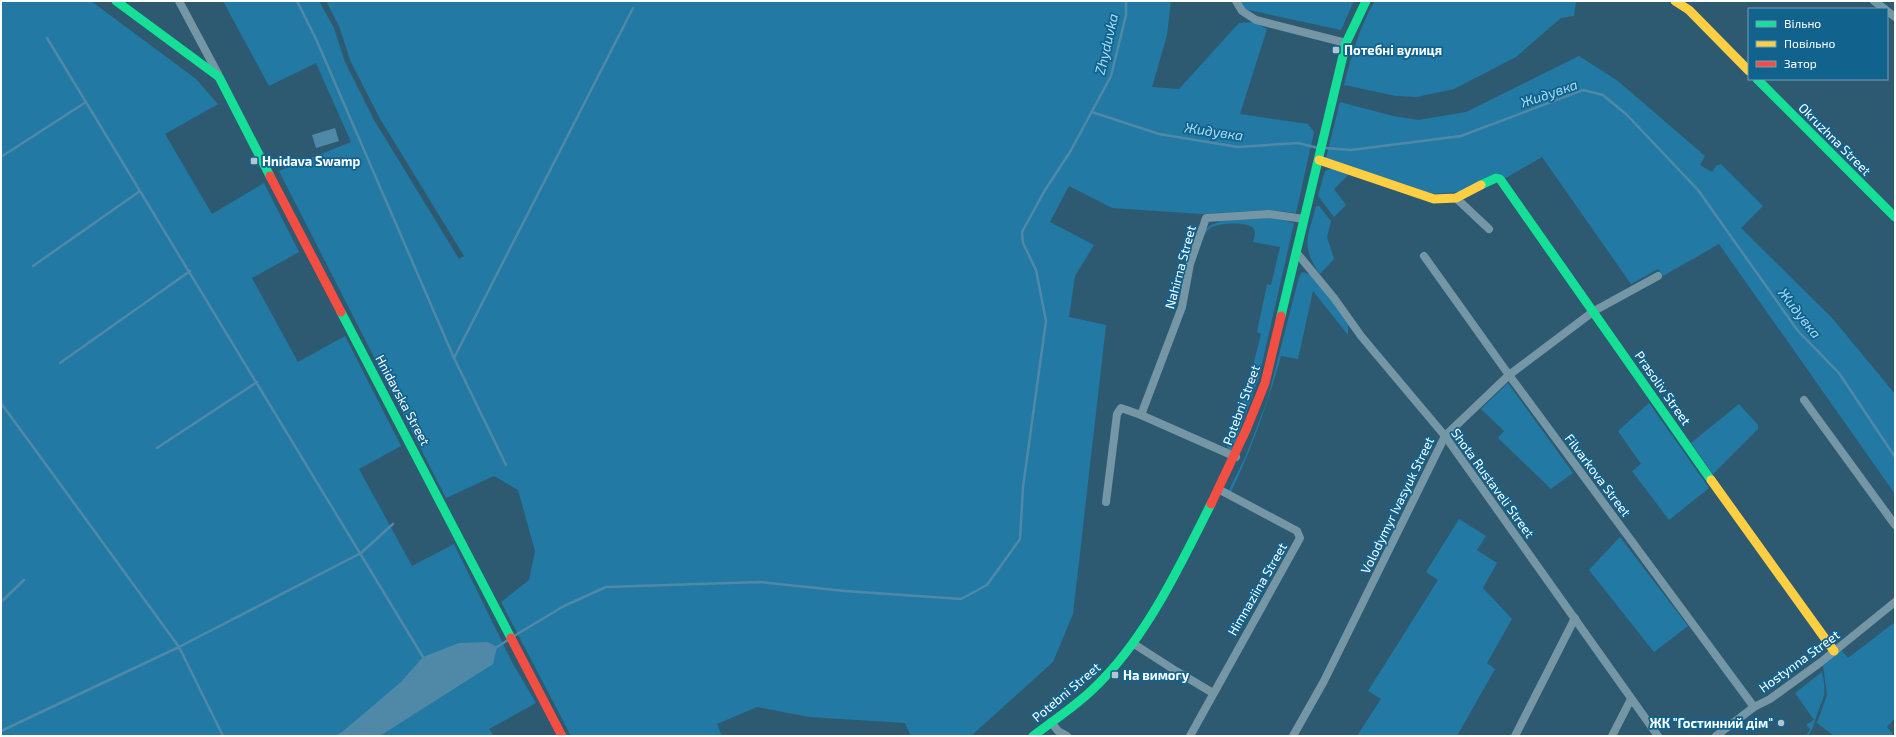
<svg xmlns="http://www.w3.org/2000/svg" width="1896" height="737" viewBox="0 0 1896 737" font-family="'Exo 2',sans-serif">
  <rect width="100%" height="100%" fill="#2e5a71"/>
  <g fill="#2279a3">
    <polygon points="1,1 91,1 196,79 218,104 165,134 212,214 264,183 299,252 252,278 298,362 345,336 401,446 359,469 412,566 454,544 513,664 536,703 489,729 494,736 380,736 453,689 335,736 1,736"/>
    <polygon points="223,1 319,1 334,28 345,62 374,120 459,259 464,256 379,117 350,60 339,26 326,1 1171,1 1167,35 1152,87 1179,89 1239,23 1253,22 1267,29 1240,114 1308,124 1314,132 1296,213 1269,210 1201,214 1112,208 1069,186 1050,222 1094,245 1075,276 1069,317 1106,325 1073,614 1053,662 971,736 911,736 905,723 809,717 757,707 717,724 722,736 571,736 501,602 529,580 535,551 518,490 494,476 446,498 279,171 351,142 316,63 269,86"/>
    <polygon points="1241,1 1354,1 1341,30 1244,9"/>
    <path d="M1375,1H1576L1574,16L1561,18L1516,57L1454,89L1417,97L1396,96L1344,85C1352,55 1359,27 1375,1Z"/>
    <polygon points="1579,56 1618,81 1705,156 1700,165 1712,172 1716,166 1721,164 1763,206 1741,228 1833,319 1895,394 1895,494 1719,244 1663,276 1658,269 1631,284 1542,157 1504,179 1459,192 1433,194 1326,158 1340,102 1393,116 1418,120 1466,112"/>
    <polygon points="1332,168 1349,174 1334,189 1346,205 1334,217 1318,196 1325,171"/>
    <path d="M1316,206H1319L1331,221L1327,237L1334,259L1320,274C1300,245 1308,238 1316,206Z"/>
    <path d="M1269,217L1294,223L1259,377L1232,451L1227,449L1251,374L1261,334L1257,332L1267,284L1271,285L1280,247L1253,242C1254,238 1256,233 1254,229C1249,221 1220,223 1212,227C1205,231 1202,240 1199,248C1200,243 1201,237 1204,232C1213,216 1253,219 1269,217Z"/>
    <path d="M1302,272L1312,275L1332,302L1348,325V335L1313,291L1298,359L1281,356C1268,403 1252,448 1231,492L1229,490L1246,455L1267,401L1299,277Z"/>
    <polygon points="1508,383 1573,473 1551,489 1498,438 1504,431 1481,409"/>
    <polygon points="1649,403 1709,488 1669,520 1632,471 1641,464 1618,431"/>
    <polygon points="1739,404 1758,425 1758,429 1713,474 1691,443"/>
    <polygon points="1459,519 1486,536 1477,550 1497,563 1483,588 1512,619 1487,663 1495,669 1457,736 1357,736 1381,699 1368,691 1438,580 1426,572"/>
    <polygon points="1620,537 1688,626 1654,652 1589,570"/>
    <polygon points="1895,622 1895,718 1887,727 1893,734 1891,736 1834,736 1817,723 1827,695 1823,665 1841,650 1848,658"/>
    <path d="M1822,672C1827,695 1824,695 1817,715C1814,723 1813,729 1808,736H1806L1810,729L1806,725L1814,720L1795,693Z"/>
  </g>
  <g fill="#5089a7">
    <polygon points="335,128 339,141 316,148 312,135"/>
    <polygon points="488,642 497,647 493,664 380,736 335,736 342,732 401,682 423,657 459,643"/>
  </g>
  <g fill="none" stroke-linecap="round" stroke-linejoin="round">
    <g stroke="#5089a7" stroke-width="2.5">
      <polyline points="297,1 316,39 454,358 506,465"/>
      <polyline points="47,38 423,657"/>
      <polyline points="1092,112 1159,134 1238,147 1298,143 1318,148"/>
      <polyline points="1325,148 1351,150 1461,136 1583,90 1603,95 1627,115 1698,190 1798,331 1839,373 1895,457"/>
      <polyline points="1,157 86,102"/>
      <polyline points="33,266 140,191"/>
      <polyline points="454,358 633,8"/>
      <polyline points="60,363 190,271"/>
      <polyline points="1,403 179,647 223,736"/>
      <polyline points="157,448 257,382"/>
      <polyline points="1,602 24,580"/>
      <polyline points="514,636 564,606 606,587 760,582 845,591 961,599 987,585 1020,539 1023,487 1046,321 1036,270 1023,243 1022,232 1045,190 1070,152 1111,76 1126,15 1126,1"/>
      <polyline points="494,649 508,640"/>
      <polyline points="1,731 179,647 361,553 393,524"/>
    </g>
    <g stroke="#7596a5" stroke-width="8">
      <polyline points="179,1 218,74"/>
      <polyline points="1236,1 1242,11 1256,20 1346,43"/>
      <polyline points="1874,1 1885,9"/>
      <polyline points="1887,11 1895,17"/>
      <polyline points="1456,198 1489,229"/>
      <polyline points="1296,252 1334,298 1361,336 1445,436 1658,736"/>
      <polyline points="1424,256 1509,375 1754,707"/>
      <polyline points="1804,400 1895,525"/>
      <polyline points="1141,415 1182,307 1190,264 1206,218 1269,214 1304,219"/>
      <polyline points="1106,502 1117,414 1121,408 1141,415 1236,457"/>
      <polyline points="1134,644 1176,671 1213,693"/>
      <polyline points="1051,722 1058,731 1067,736"/>
      <polyline points="1190,736 1300,538 1297,531 1220,490"/>
      <polyline points="1293,736 1324,681 1445,436 1509,375 1594,311 1658,276"/>
      <polyline points="1515,736 1575,618"/>
      <polyline points="1612,736 1631,699"/>
      <polyline points="1716,736 1754,707 1770,699 1821,662 1895,602"/>
    </g>
    <g stroke="#16e098" stroke-width="9">
      <polyline points="116,1 219,77 270,176"/>
      <polyline points="1757,79 1895,217"/>
      <polyline points="1481,185 1496,178 1500,179 1711,480"/>
      <polyline points="341,312 511,638"/>
      <polyline points="1281,316 1346,43 1366,1"/>
      <path d="M1033,736C1057,718 1083,701 1104,678C1150,630 1181,563 1211,504"/>
    </g>
    <g stroke="#ffcf43" stroke-width="9">
      <polyline points="1675,1 1689,10 1749,71"/>
      <polyline points="1319,160 1434,199 1456,198 1481,185"/>
      <polyline points="1711,480 1834,651"/>
    </g>
    <g stroke="#f24e42" stroke-width="9">
      <polyline points="270,176 341,312"/>
      <polyline points="1211,504 1246,430 1265,383 1281,316"/>
      <polyline points="511,638 562,736"/>
    </g>
  </g>
  <g fill="#b6c5cd" stroke="#11638e" stroke-width="1.5">
    <rect x="1332" y="46" width="8" height="8" rx="2"/>
    <rect x="250" y="157" width="8" height="8" rx="2"/>
    <rect x="1111" y="671" width="8" height="8" rx="2"/>
    <circle cx="1781" cy="723" r="4"/>
  </g>
  <g text-anchor="middle" dominant-baseline="central" stroke-width="3.5" stroke-linejoin="round" paint-order="stroke">
    <g font-size="13" font-weight="bold" fill="#fff" stroke="#11638e" text-anchor="start">
      <text x="1344" y="50">Потебні вулиця</text>
      <text x="262" y="161">Hnidava Swamp</text>
      <text x="1123" y="675">На вимогу</text>
      <text x="1773" y="723" text-anchor="end">ЖК "Гостинний дім"</text>
    </g>
    <g font-size="13" fill="#fff" stroke="#11638e">
      <text transform="translate(1835 139) rotate(45)">Okruzhna Street</text>
      <text transform="translate(1180 267) rotate(-75)">Nahirna Street</text>
      <text transform="translate(1663 388) rotate(55)">Prasoliv Street</text>
      <text transform="translate(403 400) rotate(62)">Hnidavska Street</text>
      <text transform="translate(1241 405) rotate(-70)">Potebni Street</text>
      <text transform="translate(1598 475) rotate(53)">Filvarkova Street</text>
      <text transform="translate(1493 483) rotate(54)">Shota Rustaveli Street</text>
      <text transform="translate(1397 505) rotate(-64)">Volodymyr Ivasyuk Street</text>
      <text transform="translate(1257 589) rotate(-60)">Himnaziina Street</text>
      <text transform="translate(1799 661) rotate(-36)">Hostynna Street</text>
      <text transform="translate(1066 692) rotate(-40)">Potebni Street</text>
    </g>
    <g font-size="14" font-style="italic" fill="#a6def9" stroke="#11638e">
      <text transform="translate(1106 44) rotate(-77)">Zhyduvka</text>
      <text transform="translate(1549 93) rotate(-19)">Жидувка</text>
      <text transform="translate(1214 131) rotate(8)">Жидувка</text>
      <text transform="translate(1800 313) rotate(52)">Жидувка</text>
    </g>
  </g>
  <rect width="1896" height="737" fill="none" stroke="#ffffff" stroke-width="4"/>
  <rect x="1748" y="8" width="140" height="72" fill="#11638e" stroke="#70a1bb"/>
  <rect x="1756" y="21" width="20" height="6" fill="#16e098" stroke="#70a1bb"/>
  <text x="1784" y="28" font-size="12" fill="#ffffff">Вільно</text>
  <rect x="1756" y="41" width="20" height="6" fill="#ffcf43" stroke="#70a1bb"/>
  <text x="1784" y="48" font-size="12" fill="#ffffff">Повільно</text>
  <rect x="1756" y="61" width="20" height="6" fill="#f24e42" stroke="#70a1bb"/>
  <text x="1784" y="68" font-size="12" fill="#ffffff">Затор</text>
</svg>
